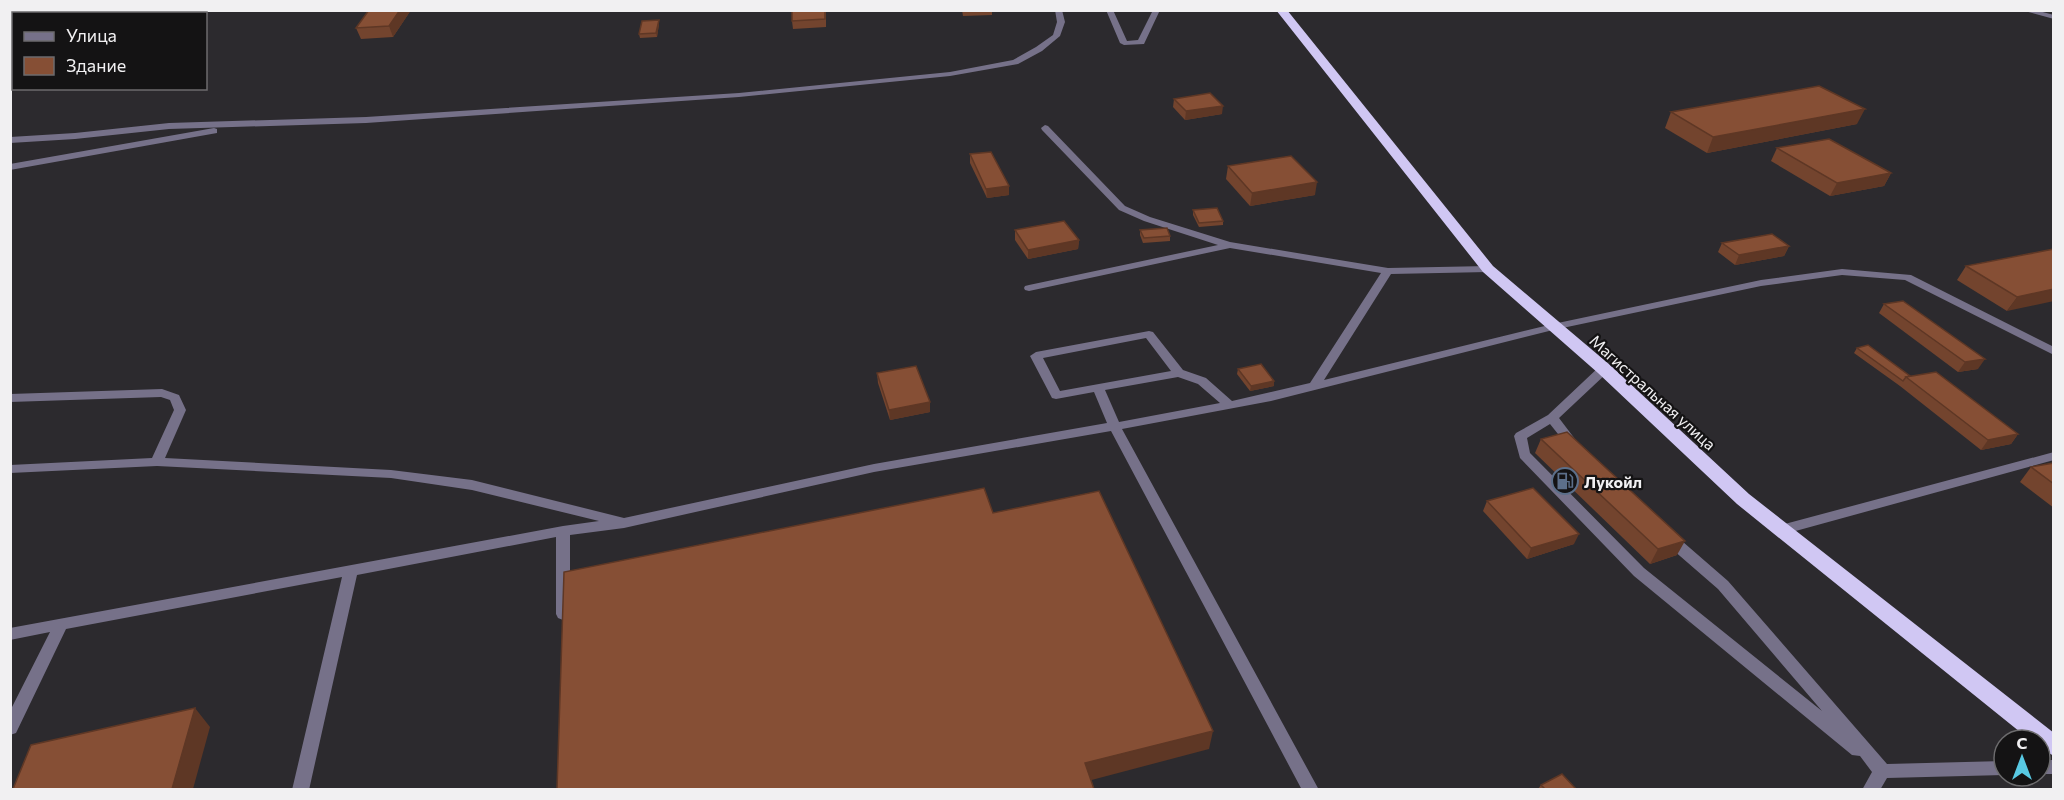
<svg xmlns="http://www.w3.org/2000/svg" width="2064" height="800" viewBox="0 0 2064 800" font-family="Commissioner,sans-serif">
  <rect width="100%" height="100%" fill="#2c2a2e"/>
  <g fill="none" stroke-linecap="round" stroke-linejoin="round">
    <g fill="#767189" fill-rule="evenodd">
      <polygon points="1106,10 1113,10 1127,41 1138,40 1153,10 1160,10 1144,44 1124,45 1120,43"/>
      <path d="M1045,125L1048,126L1125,206L1150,217L1230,242L1388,268L1488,266L1493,269L1488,272L1391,274L1324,380L1553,324L1761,280L1842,269L1911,275L2054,347V355L1905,280L1842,275L1761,286L1553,330L1271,401L1122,429L1319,790H1302L1111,431L874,472L624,528L570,535V614L568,618L563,620L558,618L556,614V537L357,575L309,790H292L342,577L66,629L16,733L10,735V711L50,632L10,640V628L563,526L599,521L472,490L391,478L157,466L10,473V465L152,458L174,410L170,400L161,397L10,402V394L162,389L179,395L186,410L165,458L391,470L472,480L624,518L874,464L1107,423L1094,392L1056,399L1052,398L1030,356L1036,352L1149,331L1153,332L1183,370L1206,378L1232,401L1310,383L1381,273L1230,248L1029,291L1025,290L1024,288L1025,286L1029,285L1218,245L1144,221L1119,210L1042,130L1041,128ZM1146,338L1171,371L1060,391L1043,358ZM1178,377L1198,384L1220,403L1119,422L1105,390Z"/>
      <polygon points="1604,365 1608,366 1610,369 1608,372 1559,418 1578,443 1580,446 1578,449 1570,449 1550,424 1527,438 1530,453 1644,568 1822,711 1718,589 1665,543 1663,539 1665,535 1675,535 1728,581 1887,764 2004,761 2004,775 1887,778 1880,790 1862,790 1872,772 1860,756 1852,755 1634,576 1520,458 1514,436 1516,433 1548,415 1600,366"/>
      <polygon points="2054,452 2054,460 1781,535 1776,534 1774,530 1776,526 1781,525"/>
      <rect x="2040" y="760" width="14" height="14"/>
    </g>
    <g fill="#767189" fill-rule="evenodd">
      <polygon points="1055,10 1062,10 1065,22 1060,36 1042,51 1018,64 950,76 739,97 366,123 169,129 75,139 10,143 10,137 75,133 169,123 366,117 739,93 950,72 1013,60 1036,47 1053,35 1057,22"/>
      <polygon points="2021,10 2035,10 2054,15 2054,19"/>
      <polygon points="214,128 217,129 217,133 10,170 10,164"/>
    </g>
    <polygon fill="#d0c7f3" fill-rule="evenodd" points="1276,10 1287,10 1493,266 1610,365 1749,494 2054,733 2054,756 2040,748 2040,740 2030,740 1737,504 1598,373 1483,272"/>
  </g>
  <g fill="#73442e">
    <polygon points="411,10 393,37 361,39 356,28"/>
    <polygon points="792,10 826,10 826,27 793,29 792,21"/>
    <polygon points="962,10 992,10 992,15 963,16"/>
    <polygon points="659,24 657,37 640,38 639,34"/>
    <polygon points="1174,99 1222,114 1185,120 1173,107"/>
    <polygon points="1671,112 1857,124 1707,153 1665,128"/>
    <polygon points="1777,148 1891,173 1884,186 1830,196 1771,161"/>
    <polygon points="970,154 1009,195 987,198 970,163"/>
    <polygon points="1228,166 1315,195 1250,206 1226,179"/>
    <polygon points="1193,210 1223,221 1223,225 1199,227 1193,215"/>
    <polygon points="1015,230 1079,240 1078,249 1028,259 1015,240"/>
    <polygon points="1140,230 1170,236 1170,241 1143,243 1140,235"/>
    <polygon points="1722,243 1789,246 1784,256 1735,265 1718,252"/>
    <polygon points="2054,249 2007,311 1957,280 1966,266"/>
    <polygon points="1884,304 1978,369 1958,372 1879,313"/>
    <polygon points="1857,348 1910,376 2018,434 2011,444 1981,450 1900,386 1854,353"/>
    <polygon points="1238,369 1274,381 1274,386 1250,391 1237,374"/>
    <polygon points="877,373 930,412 890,420 878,383"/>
    <polygon points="1541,439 1677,555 1650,564 1535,453"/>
    <polygon points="2054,463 2054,508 2020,482 2031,467"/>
    <polygon points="1487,501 1574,544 1527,559 1483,511"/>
    <polygon points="1541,785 1576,789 1538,789"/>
  </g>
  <g fill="#5e3725">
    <polygon points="123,10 134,10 135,14 121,14"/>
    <polygon points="400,10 411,10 393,37 389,26"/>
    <polygon points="659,20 659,24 657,37 656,33"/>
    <polygon points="14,28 14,40 10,41 10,29"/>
    <polygon points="1223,106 1222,114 1185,120 1186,111"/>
    <polygon points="1865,109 1857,124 1707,153 1713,137"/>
    <polygon points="1891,173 1884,186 1830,196 1837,183"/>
    <polygon points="1317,182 1315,195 1250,206 1252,193"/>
    <polygon points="1009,186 1009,195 987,198 986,189"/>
    <polygon points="1079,240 1078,249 1028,259 1028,250"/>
    <polygon points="1789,246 1784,256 1735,265 1739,255"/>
    <polygon points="2054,289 2054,301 2007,311 2017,297"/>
    <polygon points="1985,359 1978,369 1958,372 1965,362"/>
    <polygon points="1274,381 1274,386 1250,391 1251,386"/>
    <polygon points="930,402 930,412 890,420 889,410"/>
    <polygon points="2018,434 2011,444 1981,450 1988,440"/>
    <polygon points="1579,534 1574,544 1527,559 1531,548"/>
    <polygon points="1685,541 1677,555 1650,564 1658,549"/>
    <polygon points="195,708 210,727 193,789 172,789"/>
    <polygon points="1213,731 1209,749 1084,782 1085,763"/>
  </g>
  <g fill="#864f35" stroke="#5e3725" stroke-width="1.5">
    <polygon points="41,10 123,10 121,14 14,14 14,28 10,29 10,13"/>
    <polygon points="369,10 400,10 389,26 356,28"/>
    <polygon points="792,10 825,10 825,19 792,21"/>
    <polygon points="659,20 656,33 639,34 642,21"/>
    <polygon points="1819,86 1865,109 1713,137 1671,112"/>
    <polygon points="1210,93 1223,106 1186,111 1174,99"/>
    <polygon points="1829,139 1891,173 1837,183 1777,148"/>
    <polygon points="991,152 1009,186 986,189 970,154"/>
    <polygon points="1291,156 1317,182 1252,193 1228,166"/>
    <polygon points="1217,208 1223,221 1199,223 1193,210"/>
    <polygon points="1064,221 1079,240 1028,250 1015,230"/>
    <polygon points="1167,228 1170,236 1144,238 1140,230"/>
    <polygon points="1772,234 1789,246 1739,255 1722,243"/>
    <polygon points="2054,249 2054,289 2017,297 1966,266"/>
    <polygon points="1903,301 1985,359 1965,362 1884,304"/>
    <polygon points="1868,345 1910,376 1906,377 1903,381 1857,348"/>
    <polygon points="1261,364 1274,381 1251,386 1238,369"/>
    <polygon points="916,366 930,402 889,410 877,373"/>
    <polygon points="1936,372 2018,434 1988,440 1906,377"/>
    <polygon points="1567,432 1685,541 1658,549 1541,439"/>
    <polygon points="2054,463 2054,484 2031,467"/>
    <polygon points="984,488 993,513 1099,491 1213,731 1085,763 1094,789 557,789 564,572"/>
    <polygon points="1533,488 1579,534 1531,548 1487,501"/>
    <polygon points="195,708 172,789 13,789 31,745"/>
    <polygon points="1562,774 1576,789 1545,789 1541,785"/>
  </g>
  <defs>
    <symbol id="fuel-ring" viewBox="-11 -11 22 22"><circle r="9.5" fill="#141314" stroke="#5c6f8a" stroke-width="1.5"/><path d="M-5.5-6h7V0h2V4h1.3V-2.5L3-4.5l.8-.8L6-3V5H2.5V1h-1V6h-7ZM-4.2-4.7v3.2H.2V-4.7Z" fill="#5c6f8a"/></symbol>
  </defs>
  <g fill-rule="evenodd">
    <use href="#fuel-ring" x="1550" y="466" width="30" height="30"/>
  </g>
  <g text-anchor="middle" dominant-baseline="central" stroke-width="4.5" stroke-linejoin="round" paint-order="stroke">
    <g font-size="16" fill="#f1f0f2" stroke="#141314">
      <text transform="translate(1653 392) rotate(42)">Магистральная улица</text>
    </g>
    <g font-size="16" font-weight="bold" fill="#f1f0f2" stroke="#141314" text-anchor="start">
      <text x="1584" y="481">Лукойл</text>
    </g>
  </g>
  <rect width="2064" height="800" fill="none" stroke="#f1f0f2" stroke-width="24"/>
  <rect x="12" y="12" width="195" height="78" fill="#141314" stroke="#6c6b6d" stroke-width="1.5"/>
  <rect x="24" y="32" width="30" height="9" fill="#767189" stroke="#6c6b6d" stroke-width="1.5"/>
  <text x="66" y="42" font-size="18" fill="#f1f0f2">Улица</text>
  <rect x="24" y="57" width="30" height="18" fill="#864f35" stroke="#6c6b6d" stroke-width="1.5"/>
  <text x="66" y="72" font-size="18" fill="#f1f0f2">Здание</text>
  <g transform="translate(2022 758)"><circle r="28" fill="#141314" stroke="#6c6b6d" stroke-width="1.5"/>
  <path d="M0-4.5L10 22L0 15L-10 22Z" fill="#58c9e3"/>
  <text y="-9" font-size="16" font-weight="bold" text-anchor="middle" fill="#f1f0f2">С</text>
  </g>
</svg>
